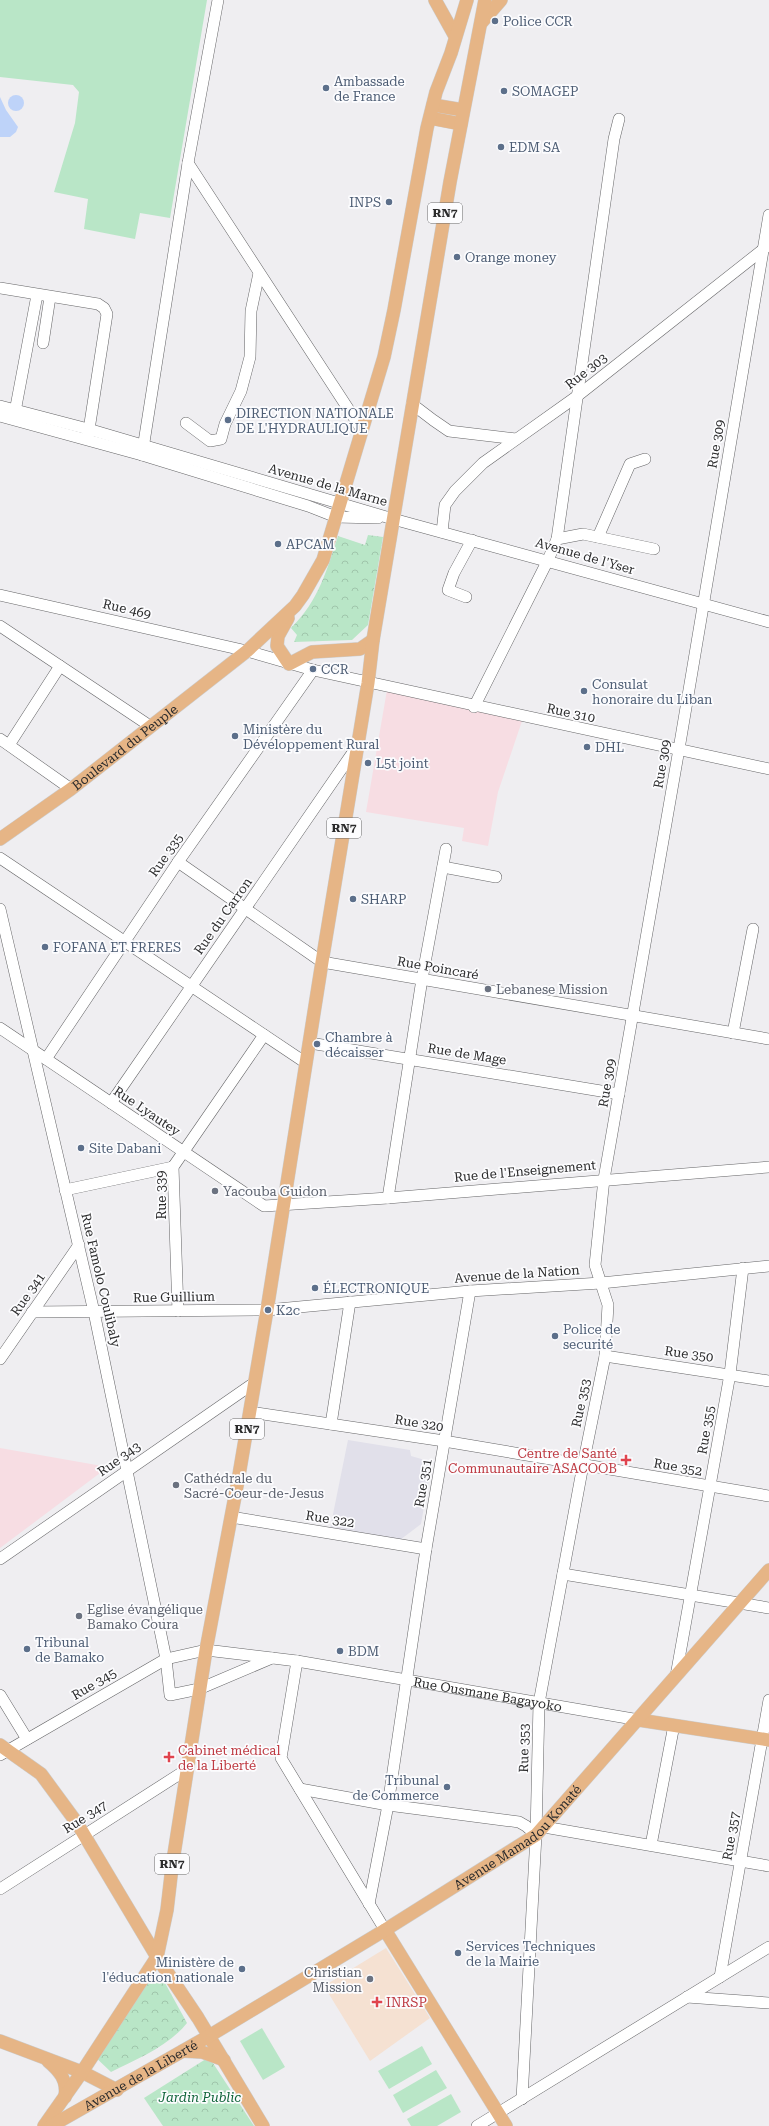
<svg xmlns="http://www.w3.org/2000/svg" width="769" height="2126" viewBox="0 0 769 2126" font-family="'Roboto Serif',serif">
  <defs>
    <pattern id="park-crowns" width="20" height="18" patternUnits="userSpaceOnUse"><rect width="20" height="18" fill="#b9e6c7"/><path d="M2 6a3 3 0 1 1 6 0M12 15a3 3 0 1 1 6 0" fill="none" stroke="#9fc5ab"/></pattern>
  </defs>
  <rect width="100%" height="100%" fill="#efeef1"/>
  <g fill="#f7dde3">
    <polygon points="387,690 523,718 498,792 488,846 462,841 464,828 366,812"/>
    <polygon points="0,1448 108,1467 0,1548"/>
  </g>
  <polygon fill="#e1e0ea" points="348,1440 410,1450 411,1456 432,1462 421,1524 396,1543 330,1529"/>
  <polygon fill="#f5e1d2" points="386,1948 430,2018 370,2061 324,1986"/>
  <g fill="#b9e6c7">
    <polygon points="0,0 207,0 170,218 140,213 135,239 84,229 88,199 54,192 75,123 79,92 73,85 0,77"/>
    <polygon points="262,2028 285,2067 263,2080 240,2041"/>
    <polygon points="422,2046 432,2064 389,2089 378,2071"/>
    <polygon points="436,2070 447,2088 403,2113 393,2095"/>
    <polygon points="451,2094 461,2112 437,2126 411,2126 407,2119"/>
  </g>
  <g fill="url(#park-crowns)">
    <path d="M368,535L383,537L368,625L352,640L294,642L297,635L291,628C319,600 326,572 338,536L365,545Z"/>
    <path d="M159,1979L165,1983L187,2023C169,2046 137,2059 111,2072L92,2054L148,1980Z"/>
    <polygon points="209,2057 254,2126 163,2126 144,2098"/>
  </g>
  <g fill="#bed3f9">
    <circle cx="16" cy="103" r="8"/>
    <polygon points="0,97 6,110 18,127 16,132 10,137 0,137"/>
  </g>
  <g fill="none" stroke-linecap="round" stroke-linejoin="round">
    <defs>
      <g id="minor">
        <polyline points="188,163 362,430"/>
        <polyline points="0,288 98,304 104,308 107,314 88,436"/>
        <polyline points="43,343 50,297"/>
        <polyline points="412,404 433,420 449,431 516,439"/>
        <polyline points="0,406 88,429 393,519 769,622"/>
        <polyline points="0,416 142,455 308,506 336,517 378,518"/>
        <polyline points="14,417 37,295"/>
        <polyline points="186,423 210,441 221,439 225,424 241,391 250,357 251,311 259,273"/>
        <polyline points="142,455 188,163 218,0"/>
        <polyline points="442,532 445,505 455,491 483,463 576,397 765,248"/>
        <polyline points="598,537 630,464 645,459"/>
        <polyline points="557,539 583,534 654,549"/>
        <polyline points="0,595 247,651 313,670 769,769"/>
        <polyline points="466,597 448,590 454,573 472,540"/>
        <polyline points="0,626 150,726"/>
        <polyline points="474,707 548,560 557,539 614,139 619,119"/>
        <polyline points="0,739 71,789"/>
        <polyline points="9,745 60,666"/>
        <polyline points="0,858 306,1063"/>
        <polyline points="178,862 322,962 769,1039"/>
        <polyline points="443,867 496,877"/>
        <polyline points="0,909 94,1312 166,1659 170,1695 199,1689 272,1658"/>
        <polyline points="0,1028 264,1206 388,1198 769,1167"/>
        <polyline points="733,1033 753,929"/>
        <polyline points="310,1043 619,1094"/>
        <polyline points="46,1059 178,862 313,670"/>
        <polyline points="111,1103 358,745"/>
        <polyline points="65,1190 173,1167"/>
        <polyline points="388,1198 422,979 446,849"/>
        <polyline points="178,1311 173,1167 264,1035"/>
        <polyline points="32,1312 267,1310 470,1291 601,1283 769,1266"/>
        <polyline points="605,1356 769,1381"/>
        <polyline points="0,1359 79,1245"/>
        <polyline points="250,1412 444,1441 769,1496"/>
        <polyline points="331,1424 350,1302"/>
        <polyline points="231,1517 426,1549"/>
        <polyline points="0,1559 254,1383"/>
        <polyline points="563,1574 769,1608"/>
        <polyline points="297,1661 281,1758 385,1930"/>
        <polyline points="676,1676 730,1374 743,1268"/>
        <polyline points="0,1695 27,1739"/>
        <path id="s1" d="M0,1755L166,1659L206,1650L297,1661L639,1720"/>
        <polyline points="300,1789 388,1805 519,1822 526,1826 536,1835"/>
        <polyline points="544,1827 769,1866"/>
        <polyline points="651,1845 674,1725"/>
        <polyline points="0,1889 186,1770"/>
        <polyline points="369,1904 388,1805 426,1549 470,1291"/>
        <polyline points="720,1977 769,1700"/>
        <polyline points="687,1997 769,2003"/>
        <polyline points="522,2099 536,1835 539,1703 583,1465 605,1356 608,1305 595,1265 604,1179 679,749 769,215"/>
        <polyline points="477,2126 769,1947"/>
      </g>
      <g id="major">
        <polyline points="435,0 455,36"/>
        <polyline points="482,22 501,0"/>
        <polyline points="433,105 463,110"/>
        <polyline points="430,118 461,124"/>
        <polyline points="288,618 278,636 277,646 289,664 312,652 360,649 373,640"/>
        <path id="s2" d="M0,839L71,789L247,651L295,606L303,595L323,560L384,357L394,310L427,128L436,92L451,53L467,0"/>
        <polyline points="639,1720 769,1740"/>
        <polyline points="0,1745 41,1774 77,1823 157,1957 198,2018 263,2126"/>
        <polyline points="385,1930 506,2126"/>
        <polyline points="0,2041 82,2072 117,2090"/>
        <polyline points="183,2051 202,2052 224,2060"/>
        <path d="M48,2061C60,2071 68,2081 65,2097"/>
        <polyline points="44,2126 82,2072 157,1957 167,1910 172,1867 206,1650 239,1475 267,1310 322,962 368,683 373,640 450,182 485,0"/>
        <path id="s3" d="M51,2126L209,2036L385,1930L536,1835L769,1570"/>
      </g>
    </defs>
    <use href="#minor" stroke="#656567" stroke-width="12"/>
    <use href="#major" stroke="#ccc" stroke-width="14"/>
    <use href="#minor" stroke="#fff" stroke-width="11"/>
    <use href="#major" stroke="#e6b586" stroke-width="13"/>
  </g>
  <g fill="#5c6f8a" stroke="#fcfcfe" stroke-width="1.5">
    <circle cx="495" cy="21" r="4"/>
    <circle cx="326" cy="88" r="4"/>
    <circle cx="504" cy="91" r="4"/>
    <circle cx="501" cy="147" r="4"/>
    <circle cx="389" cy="202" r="4"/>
    <circle cx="457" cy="257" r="4"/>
    <circle cx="228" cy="420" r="4"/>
    <circle cx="278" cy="544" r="4"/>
    <circle cx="313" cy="669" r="4"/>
    <circle cx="584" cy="691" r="4"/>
    <circle cx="235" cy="736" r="4"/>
    <circle cx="587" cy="747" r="4"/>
    <circle cx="368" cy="763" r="4"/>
    <circle cx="353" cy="899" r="4"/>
    <circle cx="45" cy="947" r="4"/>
    <circle cx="317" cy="1044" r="4"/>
    <circle cx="81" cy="1148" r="4"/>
    <circle cx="315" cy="1288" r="4"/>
    <circle cx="268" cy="1310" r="4"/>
    <circle cx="555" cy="1336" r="4"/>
    <circle cx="27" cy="1649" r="4"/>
    <circle cx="340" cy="1651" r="4"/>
    <circle cx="447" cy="1787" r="4"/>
    <circle cx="458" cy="1953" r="4"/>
    <circle cx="242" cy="1969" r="4"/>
  </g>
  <g fill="#6b7280" stroke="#fcfcfe" stroke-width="1.5">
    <circle cx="488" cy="989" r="4"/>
    <circle cx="215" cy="1191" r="4"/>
    <circle cx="176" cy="1485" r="4"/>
    <circle cx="79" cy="1616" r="4"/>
    <circle cx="370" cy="1979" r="4"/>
  </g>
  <g fill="#e0444e" stroke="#fcfcfe" stroke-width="1.5">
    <path d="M624 1454h4v4h4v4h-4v4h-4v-4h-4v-4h4z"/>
    <path d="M167 1751h4v4h4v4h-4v4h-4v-4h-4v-4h4z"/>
    <path d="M375 1996h4v4h4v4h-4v4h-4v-4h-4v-4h4z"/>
  </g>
  <g text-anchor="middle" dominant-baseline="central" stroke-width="3.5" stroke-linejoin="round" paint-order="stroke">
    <g fill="#fcfcfe" stroke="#6a6a6b" stroke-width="1">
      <rect x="428" y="203" width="34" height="20" rx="3"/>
      <rect x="327" y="818" width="34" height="20" rx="3"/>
      <rect x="230" y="1419" width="34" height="20" rx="3"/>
      <rect x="155" y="1854" width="34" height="20" rx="3"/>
    </g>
    <g font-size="12" font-weight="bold" fill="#2b2b2c">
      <text x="445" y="213">RN7</text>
      <text x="344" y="828">RN7</text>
      <text x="247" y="1429">RN7</text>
      <text x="172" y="1864">RN7</text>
    </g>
    <g font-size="13" fill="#4e5e75" stroke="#fcfcfe" text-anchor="start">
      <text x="503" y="21">Police CCR</text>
      <text x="334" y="81">Ambassade<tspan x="334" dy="15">de France</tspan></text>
      <text x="512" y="91">SOMAGEP</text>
      <text x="509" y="147">EDM SA</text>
      <text x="381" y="202" text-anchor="end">INPS</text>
      <text x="465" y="257">Orange money</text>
      <text x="236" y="413">DIRECTION NATIONALE<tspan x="236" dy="15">DE L'HYDRAULIQUE</tspan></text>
      <text x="286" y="544">APCAM</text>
      <text x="321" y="669">CCR</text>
      <text x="592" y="684">Consulat<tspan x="592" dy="15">honoraire du Liban</tspan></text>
      <text x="243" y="729">Ministère du<tspan x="243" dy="15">Développement Rural</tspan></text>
      <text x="595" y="747">DHL</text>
      <text x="376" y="763">L5t joint</text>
      <text x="361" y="899">SHARP</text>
      <text x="53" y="947">FOFANA ET FRERES</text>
      <text x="325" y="1037">Chambre à<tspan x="325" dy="15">décaisser</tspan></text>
      <text x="89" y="1148">Site Dabani</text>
      <text x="323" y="1288">ÉLECTRONIQUE</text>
      <text x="276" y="1310">K2c</text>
      <text x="563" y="1329">Police de<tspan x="563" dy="15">securité</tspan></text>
      <text x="35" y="1642">Tribunal<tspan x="35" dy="15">de Bamako</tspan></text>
      <text x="348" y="1651">BDM</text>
      <text x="439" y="1780" text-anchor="end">Tribunal<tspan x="439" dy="15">de Commerce</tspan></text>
      <text x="466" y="1946">Services Techniques<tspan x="466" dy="15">de la Mairie</tspan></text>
      <text x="234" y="1962" text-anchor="end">Ministère de<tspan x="234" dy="15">l'éducation nationale</tspan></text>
    </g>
    <g font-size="13" fill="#2b2b2c" stroke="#fcfcfe">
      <text transform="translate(586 371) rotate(-38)">Rue 303</text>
      <text transform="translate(716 444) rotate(-80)">Rue 309</text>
      <text transform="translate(328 485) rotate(16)">Avenue de la Marne</text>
      <text transform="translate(585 556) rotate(16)">Avenue de l'Yser</text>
      <text transform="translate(127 609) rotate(13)">Rue 469</text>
      <text transform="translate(571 713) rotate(12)">Rue 310</text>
      <text stroke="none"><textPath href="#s2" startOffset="155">Boulevard du Peuple</textPath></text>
      <text transform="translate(662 764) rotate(-80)">Rue 309</text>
      <text transform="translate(166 855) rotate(-55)">Rue 335</text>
      <text transform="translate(223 916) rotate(-55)">Rue du Carron</text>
      <text transform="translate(438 968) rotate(10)">Rue Poincaré</text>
      <text transform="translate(467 1054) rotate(9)">Rue de Mage</text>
      <text transform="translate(607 1083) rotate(-80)">Rue 309</text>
      <text transform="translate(147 1111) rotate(34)">Rue Lyautey</text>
      <text transform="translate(525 1171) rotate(-5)">Rue de l'Enseignement</text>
      <text transform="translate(161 1195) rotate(-90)">Rue 339</text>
      <text transform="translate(517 1274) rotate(-4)">Avenue de la Nation</text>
      <text transform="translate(101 1280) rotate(77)">Rue Famolo Coulibaly</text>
      <text transform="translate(28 1294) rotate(-55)">Rue 341</text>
      <text transform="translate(174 1297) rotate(-1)">Rue Guillium</text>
      <text transform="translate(689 1354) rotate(8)">Rue 350</text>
      <text transform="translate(581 1403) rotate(-78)">Rue 353</text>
      <text transform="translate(419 1423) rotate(9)">Rue 320</text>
      <text transform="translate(706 1430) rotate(-80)">Rue 355</text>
      <text transform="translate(119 1459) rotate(-35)">Rue 343</text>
      <text transform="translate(678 1467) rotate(10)">Rue 352</text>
      <text transform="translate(423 1483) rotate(-80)">Rue 351</text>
      <text transform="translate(330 1519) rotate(9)">Rue 322</text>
      <text transform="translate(94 1684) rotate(-30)">Rue 345</text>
      <text stroke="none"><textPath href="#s1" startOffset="518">Rue Ousmane Bagayoko</textPath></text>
      <text transform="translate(524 1748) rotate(-89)">Rue 353</text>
      <text transform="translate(85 1817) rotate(-32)">Rue 347</text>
      <text stroke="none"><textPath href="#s3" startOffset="550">Avenue Mamadou Konaté</textPath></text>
      <text transform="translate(731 1836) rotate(-80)">Rue 357</text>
      <text stroke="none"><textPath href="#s3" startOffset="103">Avenue de la Liberté</textPath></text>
    </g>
    <g font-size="13" fill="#5b616d" stroke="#fcfcfe" text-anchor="start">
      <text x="496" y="989">Lebanese Mission</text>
      <text x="223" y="1191">Yacouba Guidon</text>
      <text x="184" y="1478">Cathédrale du<tspan x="184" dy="15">Sacré-Coeur-de-Jesus</tspan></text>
      <text x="87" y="1609">Eglise évangélique<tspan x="87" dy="15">Bamako Coura</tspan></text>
      <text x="362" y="1972" text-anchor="end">Christian<tspan x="362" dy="15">Mission</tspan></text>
    </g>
    <g font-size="13" fill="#be3a42" stroke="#fcfcfe" text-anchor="start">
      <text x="617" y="1453" text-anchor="end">Centre de Santé<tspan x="617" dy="15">Communautaire ASACOOB</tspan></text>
      <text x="178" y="1750">Cabinet médical<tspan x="178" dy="15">de la Liberté</tspan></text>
      <text x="386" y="2002">INRSP</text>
    </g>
    <g font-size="13" font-style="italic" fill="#10643a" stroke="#fcfcfe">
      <text x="200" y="2097">Jardin Public</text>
    </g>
  </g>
</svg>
